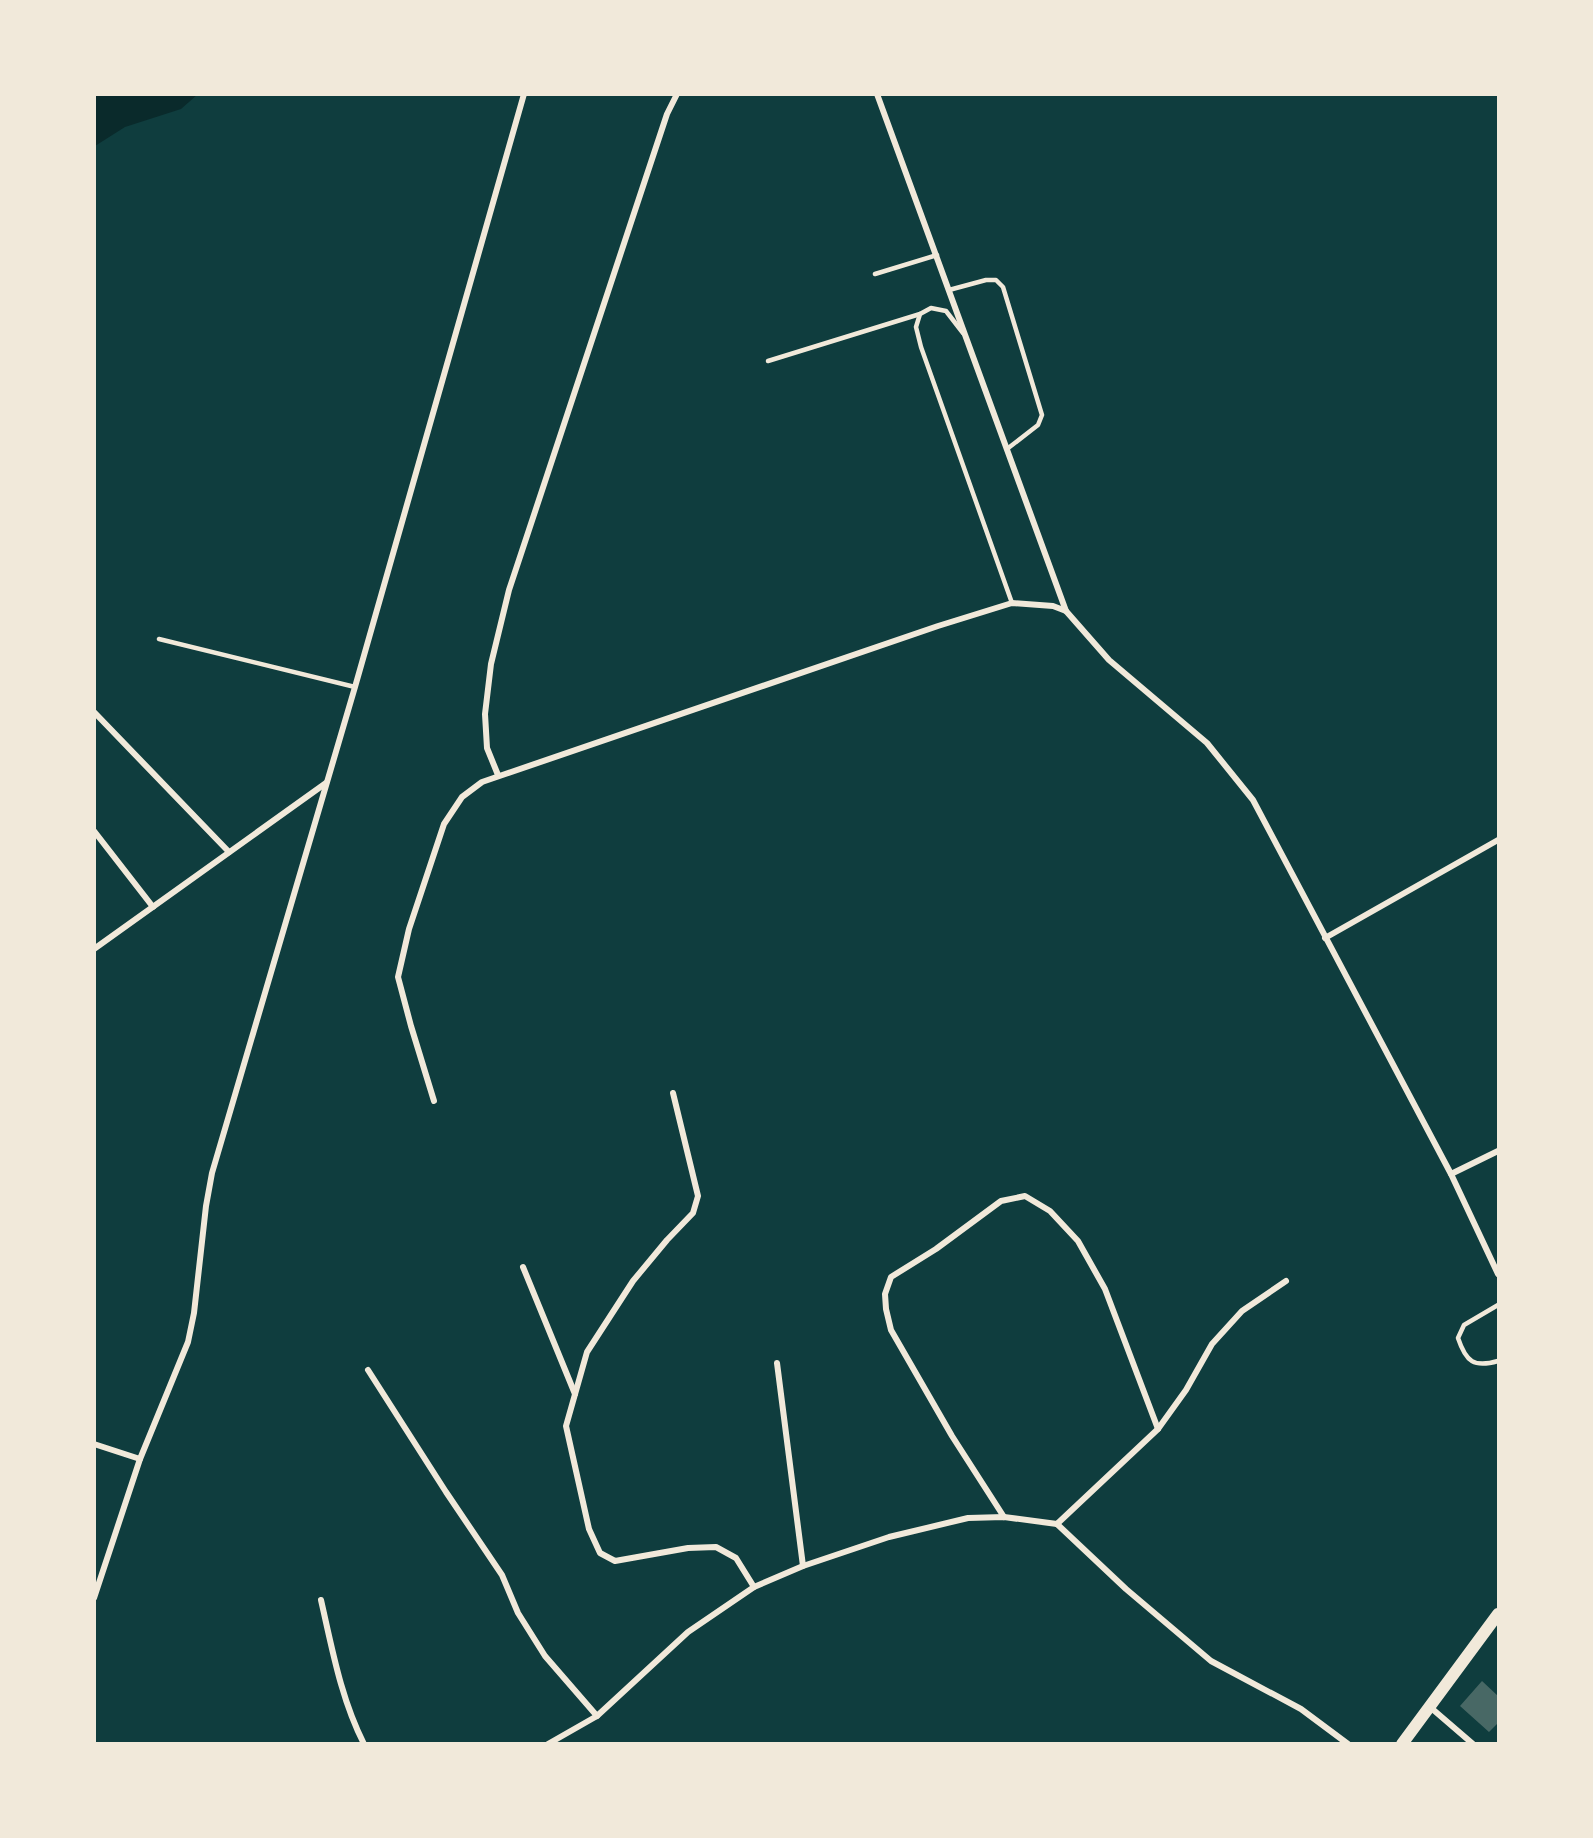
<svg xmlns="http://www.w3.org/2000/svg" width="1593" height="1838" viewBox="0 0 1593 1838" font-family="Poppins,sans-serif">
  <rect width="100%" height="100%" fill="#0f3d3e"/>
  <polygon fill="#0a2a2b" points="94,95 95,94 197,95 181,109 125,127 95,146"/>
  <polygon fill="#486865" points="1482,1681 1498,1696 1498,1725 1497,1724 1489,1732 1460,1706"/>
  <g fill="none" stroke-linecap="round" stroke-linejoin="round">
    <g stroke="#f1e9da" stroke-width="4.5">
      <polyline points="875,274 937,255"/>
      <polyline points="949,290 986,280 996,280 1003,287 1042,415 1038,425 1007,449"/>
      <polyline points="963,333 946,311 931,308 920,314 916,327 921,347 1012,603"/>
      <polyline points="768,361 920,314"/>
      <polyline points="159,639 355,687"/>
      <path d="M1498,1305L1464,1325L1458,1338C1466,1362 1474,1368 1498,1361"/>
    </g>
    <g stroke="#f1e9da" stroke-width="6">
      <polyline points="877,94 1066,611 1109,660 1207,743 1253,800 1451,1174 1498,1274"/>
      <polyline points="94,712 229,852"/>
      <polyline points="498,775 487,748 485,714 491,664 509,590 667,114 677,94"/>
      <polyline points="94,831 153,907"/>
      <polyline points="1325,938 1498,840"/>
      <polyline points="94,949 326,783"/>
      <polyline points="673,1093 698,1196 693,1213 667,1240 633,1281 587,1352 566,1426 589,1529 600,1553 615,1561 688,1548 716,1547 736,1558 754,1587"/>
      <polyline points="434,1101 411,1026 398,977 409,929 444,824 462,797 482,782 938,626 1012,603 1053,606 1066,611"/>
      <polyline points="1451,1174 1498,1151"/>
      <polyline points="523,1267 575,1394"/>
      <polyline points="777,1363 803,1566"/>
      <polyline points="368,1370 446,1492 502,1575 518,1613 545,1656 597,1716"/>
      <polyline points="94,1444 140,1459"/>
      <polyline points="1004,1517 952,1436 891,1330 886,1309 885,1294 891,1277 936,1249 1001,1201 1025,1196 1050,1211 1078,1241 1105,1289 1158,1429"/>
      <polyline points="1057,1524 1126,1589 1211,1661 1301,1709 1348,1744"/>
      <polyline points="1057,1524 1158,1429 1186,1390 1212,1344 1242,1311 1286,1281"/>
      <polyline points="94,1598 140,1459 188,1342 194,1313 206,1206 212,1173 355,687 524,94"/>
      <path d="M321,1600C332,1648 341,1699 364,1744"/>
      <polyline points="1430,1707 1473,1744"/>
      <polyline points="548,1744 597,1716 688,1632 754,1587 803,1566 889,1537 968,1518 1004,1517 1057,1524"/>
    </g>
    <polyline stroke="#f1e9da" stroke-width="12" points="1402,1744 1498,1614"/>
  </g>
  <rect width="1593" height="1838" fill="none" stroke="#f1e9da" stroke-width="192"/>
</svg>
